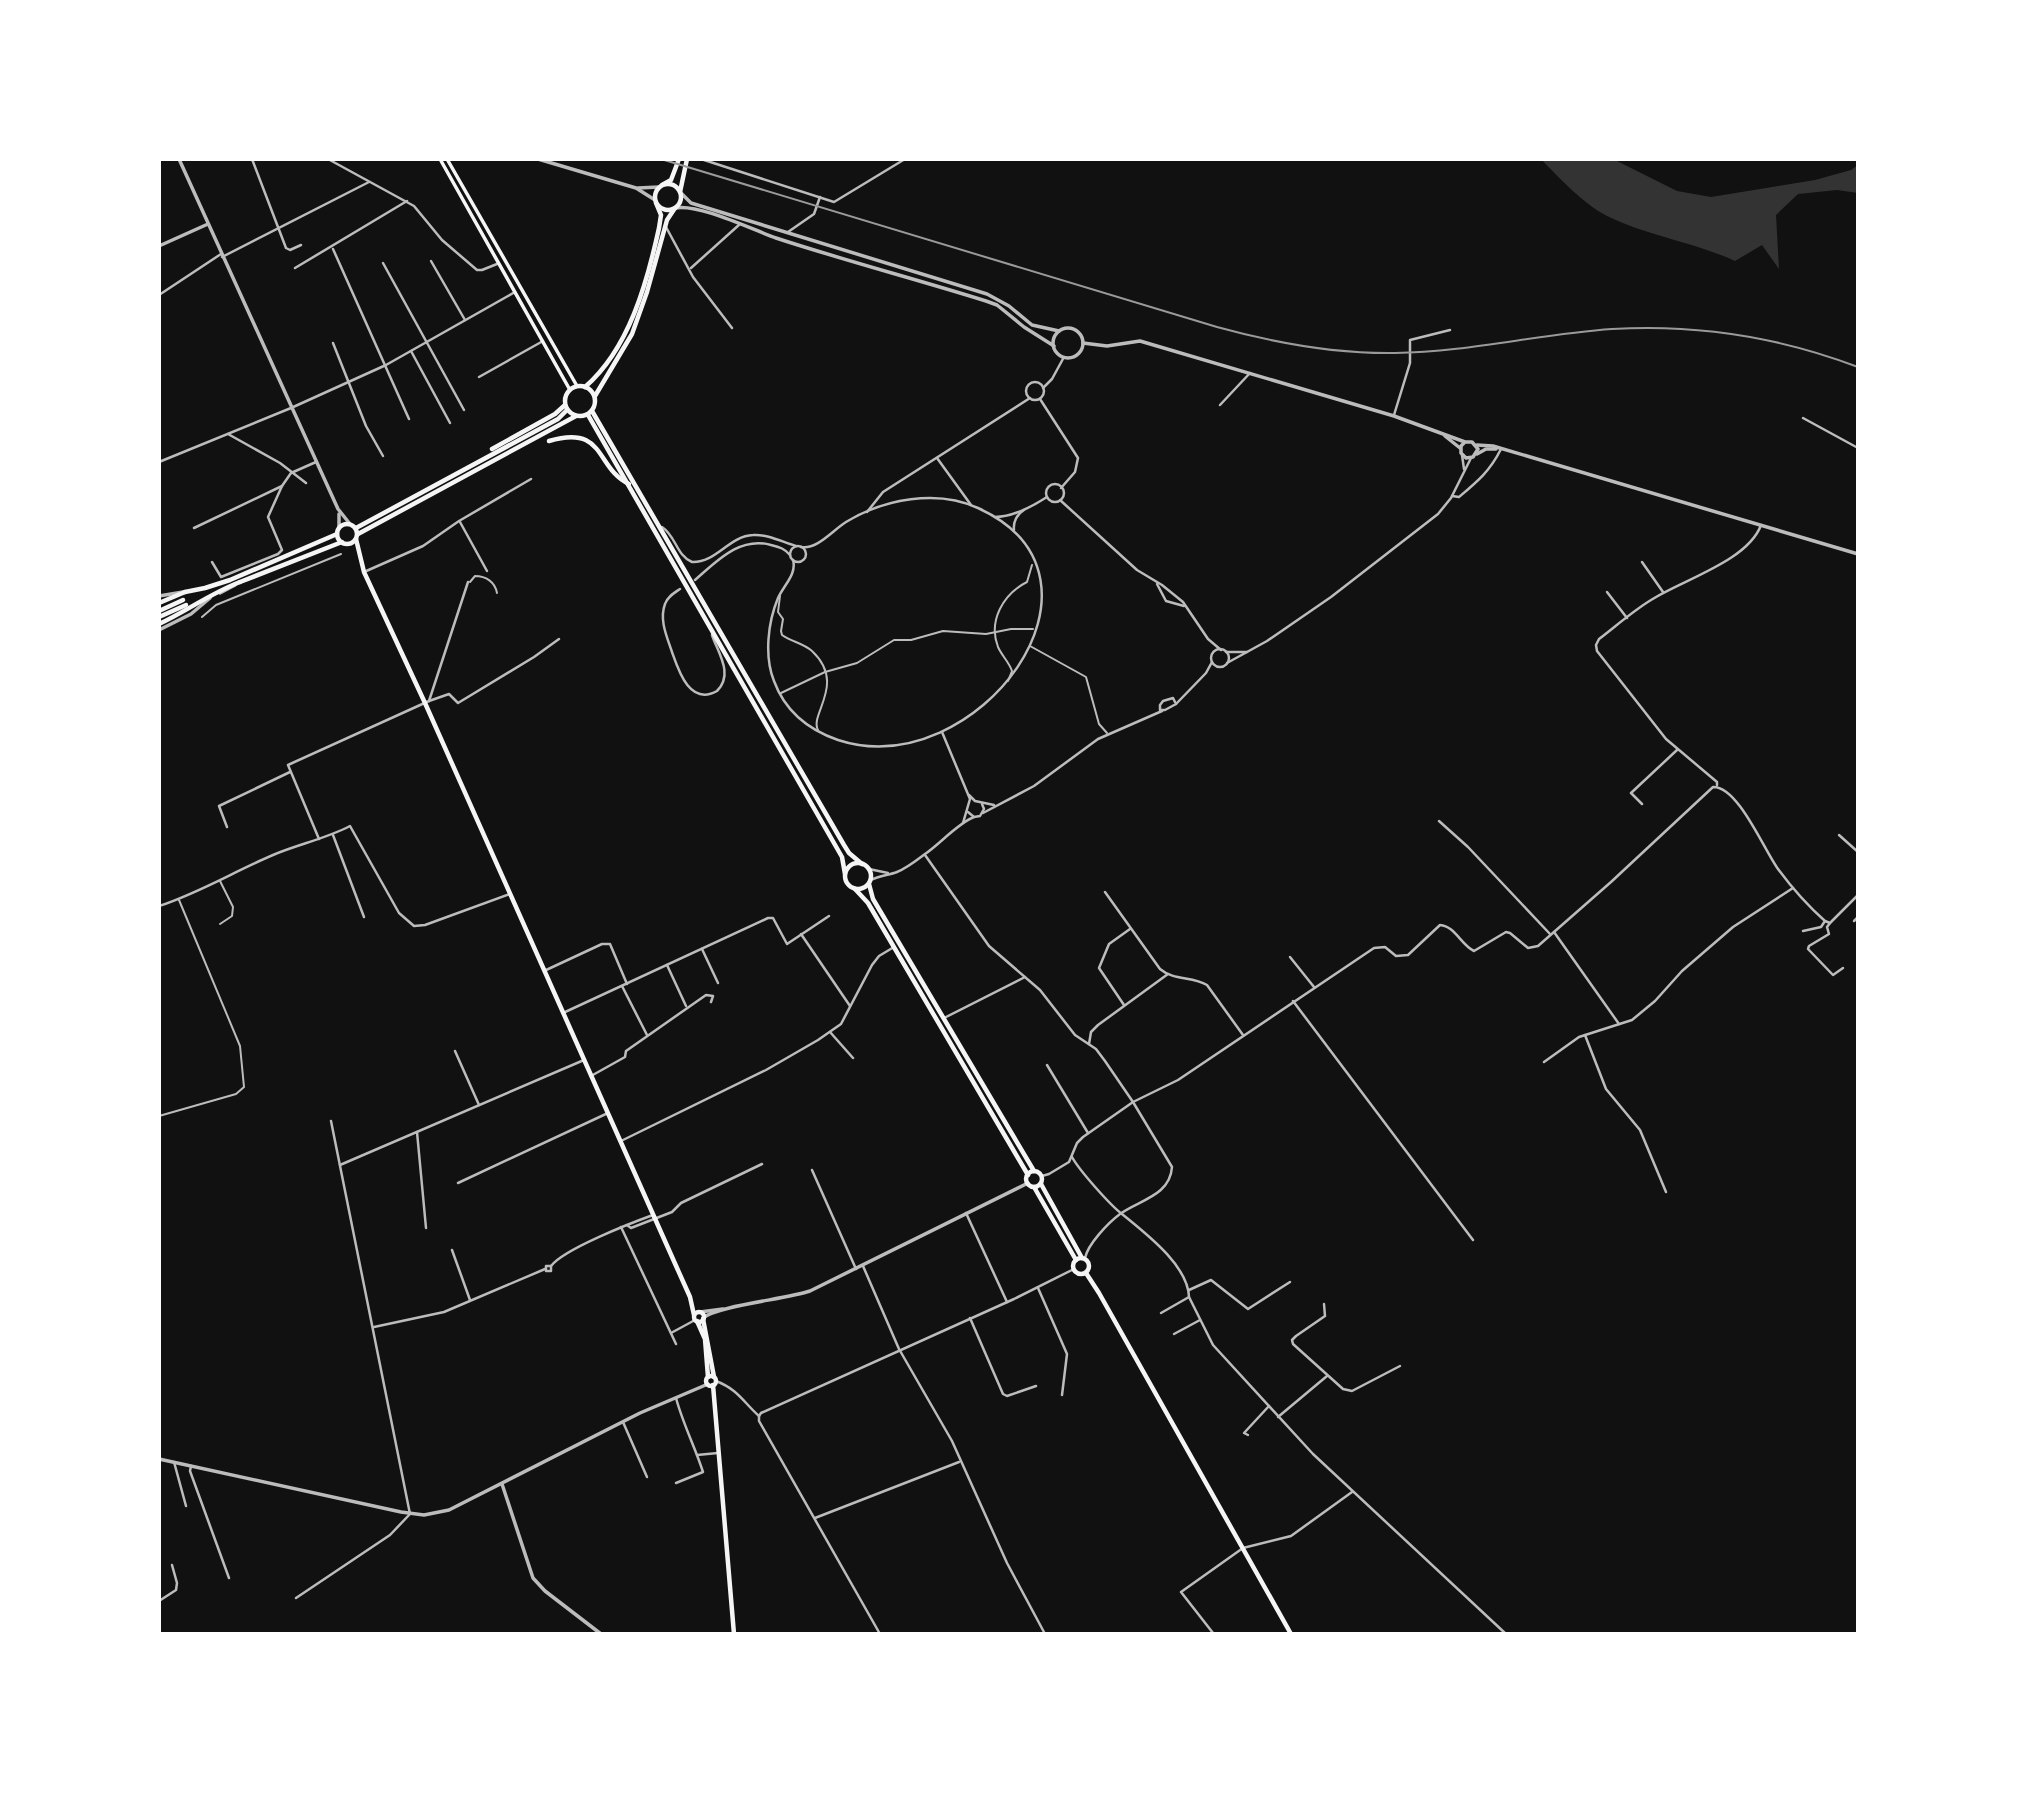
<svg xmlns="http://www.w3.org/2000/svg" width="2017" height="1793" viewBox="0 0 2017 1793" font-family="'Asap Condensed',sans-serif">
  <rect width="100%" height="100%" fill="#111"/>
  <path fill="#333" d="M1541,159H1613L1677,191L1711,197L1815,180L1851,170L1858,165V193L1837,190L1798,194L1776,215L1779,269L1762,245L1735,261C1694,242 1647,236 1607,216C1584,204 1559,178 1541,159Z"/>
  <g fill="none" stroke-linecap="round" stroke-linejoin="round">
    <g stroke="#bcbcbc" stroke-width="2">
      <path d="M470,582L475,576C486,576 495,582 497,593"/>
      <path d="M780,596L778,612L783,619L781,631L782,635C792,642 803,643 812,651C847,684 809,714 818,730"/>
      <polyline points="202,617 216,605 341,554"/>
      <polyline points="1030,646 1086,677 1099,724 1107,733"/>
      <path d="M1008,681L1012,671C1009,662 1002,656 998,647C988,621 1003,594 1027,582L1032,565"/>
      <polyline points="220,881 233,907 232,916 220,924"/>
      <polyline points="159,1116 236,1094 244,1087 240,1046 179,900"/>
    </g>
    <polyline stroke="#bcbcbc" stroke-width="2" points="781,693 825,672 857,663 894,640 911,640 943,631 986,634 1011,629 1033,629"/>
    <g stroke="#bcbcbc" stroke-width="2.5">
      <polyline points="252,159 286,248 290,250 301,245"/>
      <polyline points="328,159 414,206 442,240 477,270 482,270 497,264"/>
      <polyline points="701,159 834,202 905,159"/>
      <polyline points="666,227 693,277 732,328"/>
      <polyline points="788,232 814,214 820,197"/>
      <polyline points="333,249 409,419"/>
      <polyline points="222,257 369,182"/>
      <polyline points="431,261 465,320"/>
      <polyline points="383,263 464,410"/>
      <polyline points="295,268 407,201"/>
      <polyline points="691,268 740,224"/>
      <polyline points="159,295 221,254"/>
      <polyline points="333,343 366,426 383,456"/>
      <polyline points="411,351 450,423"/>
      <polyline points="479,377 543,341"/>
      <circle cx="1035" cy="391" r="9"/>
      <polyline points="1043,388 1052,379 1064,357"/>
      <polyline points="1040,399 1078,458 1075,472 1061,488"/>
      <polyline points="1220,405 1250,373"/>
      <polyline points="1394,415 1410,363 1410,340 1450,330"/>
      <polyline points="1803,418 1858,448"/>
      <polyline points="228,434 280,463 306,483"/>
      <polyline points="1462,455 1464,469"/>
      <polyline points="937,458 971,505"/>
      <polyline points="159,462 291,408 386,365 515,292"/>
      <circle cx="1055" cy="493" r="9"/>
      <path d="M1452,496L1459,497C1478,481 1490,471 1501,449"/>
      <polyline points="1060,500 1137,570 1162,585 1183,602 1208,639 1221,650"/>
      <polyline points="867,512 883,492 1030,398"/>
      <path d="M995,517C1012,517 1033,506 1047,497"/>
      <polyline points="460,522 487,571"/>
      <path d="M662,527C676,536 676,555 692,562C716,563 729,536 753,535C768,534 782,542 796,546"/>
      <polyline points="194,528 282,486 291,473 316,462"/>
      <path d="M1014,530C1013,522 1017,514 1024,510"/>
      <circle cx="798" cy="554" r="8"/>
      <path d="M793,560C797,574 784,585 778,598C768,622 764,656 774,681C785,711 809,730 838,740C976,785 1132,578 978,508C937,489 884,499 846,522C833,530 817,550 801,547"/>
      <polyline points="212,562 221,577 278,554 282,550 268,517 282,486"/>
      <polyline points="1642,562 1663,592"/>
      <polyline points="364,572 423,546 459,521 531,479"/>
      <path d="M695,580C717,561 740,536 771,545C780,547 785,549 790,555"/>
      <polyline points="1157,584 1166,601 1184,606"/>
      <path d="M680,589C674,593 667,597 665,604C659,620 667,637 672,652C679,672 690,706 717,691C734,674 718,653 712,635"/>
      <polyline points="1607,592 1627,618"/>
      <circle cx="1220" cy="658" r="9"/>
      <polyline points="1226,652 1247,652"/>
      <polyline points="1227,663 1267,641 1331,597 1438,514 1451,498 1471,458"/>
      <polygon points="1173,698 1176,704 1165,710 1160,710 1160,705 1163,701"/>
      <polyline points="429,701 468,582"/>
      <polyline points="1176,704 1206,673 1212,662"/>
      <polyline points="942,732 970,799 963,823"/>
      <path d="M1717,785V782L1666,739L1597,651L1596,645L1599,639C1616,626 1633,611 1651,600C1682,580 1748,561 1761,525"/>
      <polyline points="969,795 975,801 994,805"/>
      <polyline points="1642,804 1631,793 1677,750"/>
      <polyline points="968,812 974,817 980,816 984,809 982,804"/>
      <polyline points="983,813 1034,786 1098,739 1162,711"/>
      <polyline points="1439,821 1468,847 1550,934"/>
      <polyline points="227,827 219,806 290,772"/>
      <polyline points="333,835 364,917"/>
      <polyline points="1839,835 1858,852"/>
      <polyline points="319,839 288,765 429,701 449,694 458,703 534,657 559,639"/>
      <path d="M925,855L989,946L1040,990L1075,1035L1096,1049L1105,1061L1133,1102L1172,1167C1170,1196 1139,1200 1120,1214C1108,1223 1088,1244 1085,1258"/>
      <polyline points="869,869 888,873"/>
      <path d="M871,880C879,876 889,875 897,872C907,868 917,860 925,854C940,844 958,823 974,817"/>
      <path d="M1105,892L1160,969C1174,981 1192,976 1207,985L1243,1035"/>
      <path d="M159,906C199,893 235,871 273,855C299,844 325,839 350,826L399,913L414,926L425,925L510,894"/>
      <polyline points="1854,921 1858,917"/>
      <polyline points="1830,923 1827,927 1829,934 1809,946 1808,949 1833,975 1843,968"/>
      <polyline points="1803,931 1821,927 1825,921"/>
      <polyline points="1554,932 1619,1024"/>
      <polyline points="801,934 850,1006"/>
      <polyline points="702,949 718,983"/>
      <polyline points="1290,957 1314,987"/>
      <polyline points="667,965 686,1006"/>
      <polyline points="544,971 602,944 610,944 627,984"/>
      <polyline points="622,986 647,1035"/>
      <polyline points="1293,1001 1473,1240"/>
      <polyline points="1124,1005 1099,968 1109,944 1130,929"/>
      <polyline points="563,1013 768,918 773,918 787,944 829,916"/>
      <polyline points="944,1018 1025,977"/>
      <polyline points="830,1032 853,1058"/>
      <polyline points="1585,1035 1606,1089 1640,1130 1666,1192"/>
      <polyline points="1089,1044 1091,1032 1098,1025 1168,974"/>
      <polyline points="455,1051 479,1105"/>
      <polyline points="1544,1062 1579,1037 1632,1020 1655,1001 1682,971 1733,927 1793,888"/>
      <polyline points="1047,1065 1088,1133"/>
      <polyline points="591,1076 625,1057 626,1051 706,995 713,996 711,1002"/>
      <polyline points="417,1132 426,1228"/>
      <polyline points="621,1141 766,1070 818,1040 841,1024 872,965 879,956 894,947"/>
      <path d="M1072,1157C1079,1170 1110,1205 1122,1214C1145,1233 1188,1265 1189,1297L1213,1345L1313,1454L1506,1634"/>
      <polyline points="340,1165 584,1060"/>
      <polyline points="812,1170 856,1269"/>
      <path d="M1042,1176L1049,1174L1069,1162L1077,1143L1083,1137L1133,1102L1178,1080L1374,948L1385,947L1396,956L1408,955L1440,925C1455,926 1461,945 1474,951L1506,932L1510,933L1528,948L1538,946L1611,882L1713,787C1738,786 1764,850 1778,869C1792,888 1808,906 1825,921L1830,923L1858,895"/>
      <polyline points="458,1183 608,1113"/>
      <polyline points="966,1213 1007,1302"/>
      <polyline points="627,1225 631,1228 672,1212 681,1203 762,1164"/>
      <polyline points="621,1227 676,1344"/>
      <polyline points="452,1250 470,1300"/>
      <rect x="546" y="1266" width="5" height="5"/>
      <path d="M551,1266C564,1249 631,1223 653,1215"/>
      <polyline points="863,1266 899,1349 952,1441 1007,1563 1045,1634"/>
      <polyline points="1038,1288 1067,1354 1062,1395"/>
      <polyline points="1189,1290 1211,1280 1248,1309 1290,1282"/>
      <polyline points="1324,1304 1325,1316 1296,1336 1292,1340 1293,1344 1343,1389 1352,1391 1400,1366"/>
      <polyline points="1161,1313 1189,1297"/>
      <polyline points="970,1318 1003,1394 1007,1396 1036,1386"/>
      <polyline points="374,1327 444,1312 545,1269"/>
      <polyline points="671,1333 695,1320"/>
      <polyline points="1174,1334 1200,1320"/>
      <path d="M716,1381C739,1390 743,1402 759,1416V1421L880,1634"/>
      <path d="M676,1398C683,1424 695,1447 703,1472L676,1483"/>
      <polyline points="759,1416 761,1413 1014,1299 1074,1269"/>
      <polyline points="1278,1417 1327,1376"/>
      <polyline points="623,1422 647,1477"/>
      <polyline points="1248,1435 1244,1433 1269,1406"/>
      <polyline points="697,1455 718,1453"/>
      <polyline points="174,1462 186,1506"/>
      <polyline points="191,1466 190,1471 229,1578"/>
      <polyline points="815,1518 959,1462"/>
      <polyline points="296,1598 390,1535 410,1514 331,1121"/>
      <polyline points="159,1601 176,1590 177,1583 172,1565"/>
      <polyline points="1213,1633 1181,1592 1243,1548 1291,1536 1352,1492"/>
    </g>
    <g stroke="#bcbcbc" stroke-width="3.5">
      <polyline points="179,159 338,509 350,524"/>
      <polyline points="538,159 636,188 655,200"/>
      <polyline points="638,188 659,187"/>
      <polyline points="680,192 691,203 987,294 1009,306 1032,325 1059,331"/>
      <path d="M675,208C698,203 753,230 776,238C846,261 916,279 986,301L997,305L1024,327L1054,346"/>
      <polyline points="159,246 208,224"/>
      <circle cx="1068" cy="343" r="15"/>
      <polyline points="1083,343 1107,346 1140,341 1394,416 1465,442 1472,442 1478,449 1473,457 1466,458 1461,453 1461,446 1465,442"/>
      <polyline points="1445,436 1460,448"/>
      <polyline points="1477,445 1493,446 1858,554"/>
      <polyline points="1477,454 1486,449 1496,449"/>
      <polyline points="339,514 339,528"/>
      <polyline points="220,593 235,585"/>
      <polyline points="159,596 183,592"/>
      <polyline points="159,630 191,614 210,598"/>
      <polyline points="700,1312 723,1309"/>
      <path d="M703,1318C716,1306 787,1299 810,1291L1028,1183"/>
      <polyline points="159,1459 401,1512 424,1515 449,1510 640,1413 708,1384"/>
      <polyline points="502,1484 533,1578 545,1591 601,1634"/>
    </g>
    <g stroke="#f5f5f5" stroke-width="3.5">
      <polyline points="440,159 570,390"/>
      <polyline points="447,159 577,386"/>
    </g>
    <g stroke="#f5f5f5" stroke-width="4.5">
      <circle cx="668" cy="197" r="13"/>
      <circle cx="580" cy="401" r="15"/>
      <path d="M585,387C629,349 647,283 659,228L661,215L656,203"/>
      <polyline points="595,396 632,334 647,292 667,220 675,208"/>
      <polyline points="592,411 844,845 849,853 862,864"/>
      <polyline points="588,415 842,857 845,874"/>
      <circle cx="347" cy="534" r="10"/>
      <polyline points="356,528 558,419 567,410"/>
      <polyline points="358,534 576,416"/>
      <polyline points="356,539 364,572 425,703 677,1268 690,1297 694,1315"/>
      <polyline points="240,582 342,542"/>
      <polyline points="185,592 205,588 230,580 337,534"/>
      <circle cx="858" cy="876" r="13"/>
      <polyline points="869,884 873,899 1034,1171"/>
      <polyline points="855,889 868,903 1028,1175"/>
      <circle cx="1034" cy="1179" r="8"/>
      <polyline points="1041,1184 1082,1258"/>
      <polyline points="1034,1187 1076,1260"/>
      <circle cx="1081" cy="1266" r="8"/>
      <polyline points="1086,1273 1099,1293 1291,1634"/>
      <circle cx="699" cy="1317" r="5"/>
      <polyline points="703,1319 714,1377"/>
      <polyline points="697,1321 705,1339 708,1377"/>
      <circle cx="711" cy="1381" r="5"/>
      <polyline points="713,1385 734,1634"/>
    </g>
    <g stroke="#f5f5f5" stroke-width="4.5">
      <polyline points="662,185 671,180 679,159"/>
      <polyline points="680,192 687,159"/>
      <path d="M549,441C606,424 595,468 629,484"/>
      <polyline points="492,449 555,414 565,405"/>
      <polyline points="159,603 185,592"/>
      <polyline points="159,611 183,600"/>
      <polyline points="159,617 186,605"/>
      <path d="M159,624C187,611 211,593 240,582"/>
    </g>
    <path stroke="#9a9a9a" stroke-width="2" d="M661,159L1217,327C1275,343 1334,354 1395,353C1468,352 1539,334 1612,329C1696,324 1779,337 1858,367"/>
  </g>
  <rect width="2017" height="1793" fill="none" stroke="#ffffff" stroke-width="322"/>
</svg>
